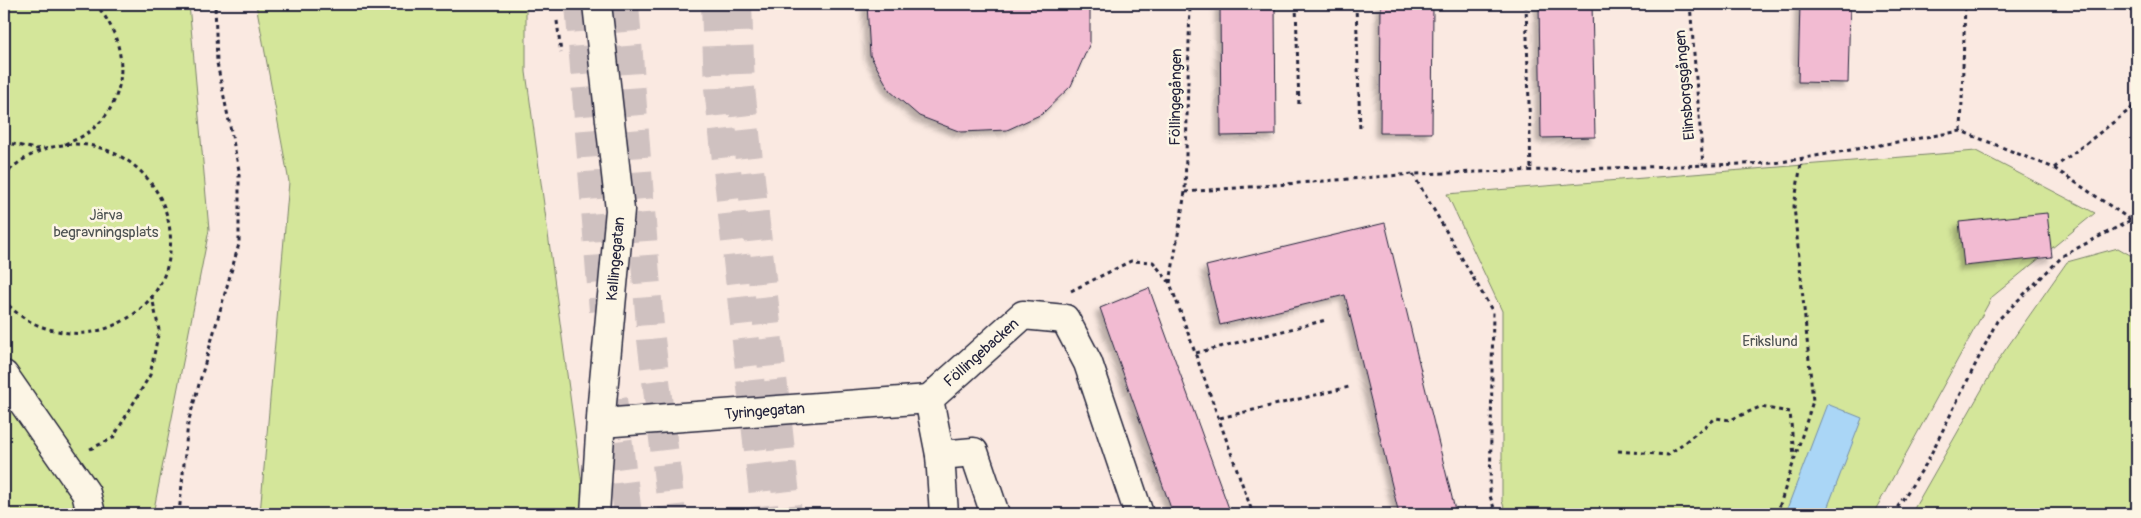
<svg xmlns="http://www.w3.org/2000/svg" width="2141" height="518" viewBox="0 0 2141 518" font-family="Pangolin,sans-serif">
  <defs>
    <filter id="shadow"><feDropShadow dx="-4.5" dy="4.5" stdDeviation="2.5" flood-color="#0004"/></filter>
  </defs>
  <rect width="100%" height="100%" fill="#fae9e1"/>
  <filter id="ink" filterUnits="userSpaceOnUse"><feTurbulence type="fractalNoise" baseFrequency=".02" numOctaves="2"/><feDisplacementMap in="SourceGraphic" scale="10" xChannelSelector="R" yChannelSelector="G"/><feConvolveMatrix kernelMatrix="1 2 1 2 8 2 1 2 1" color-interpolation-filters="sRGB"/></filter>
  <g filter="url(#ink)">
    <g fill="#d4e69a" stroke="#7b846a">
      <polygon points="4,4 189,4 209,230 153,514 4,514"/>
      <polygon points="256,4 526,4 526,72 586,514 260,514 289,182"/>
      <polygon points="1976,151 2095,213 1992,297 1873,514 1506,514 1502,501 1502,311 1447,194"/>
      <polygon points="2118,248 2137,259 2137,514 1911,514 2001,356 2067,262"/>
    </g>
    <polygon fill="#aad6f6" stroke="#748eab" points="1827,404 1862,418 1825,514 1785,514"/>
    <g fill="#f2bbd2" stroke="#22223b" filter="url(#shadow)">
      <polygon points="867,4 1090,4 1090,43 1071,86 1042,114 1007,130 961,132 919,116 890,91 870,55"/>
      <polygon points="1220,4 1275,4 1276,135 1221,136"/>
      <polygon points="1381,4 1433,4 1432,133 1380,133"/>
      <polygon points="1539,4 1592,4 1595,137 1541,138"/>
      <polygon points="1800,4 1850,4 1848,83 1798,82"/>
      <polygon points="2047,213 2052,257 1964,266 1959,222"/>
      <polygon points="1385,223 1456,514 1399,514 1345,295 1220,325 1206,266"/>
      <polygon points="1149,288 1231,514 1173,514 1100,308"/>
    </g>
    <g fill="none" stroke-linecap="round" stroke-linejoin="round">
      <g stroke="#cfc1c0" stroke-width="28" stroke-dasharray="28 14" stroke-linecap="butt">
        <polyline points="715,4 718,88 765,514"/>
        <polyline points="738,4 741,88 788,514"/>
      </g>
      <g stroke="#cfc1c0" stroke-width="28" stroke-dasharray="28 14" stroke-linecap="butt">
        <polyline points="579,4 603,311"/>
        <polyline points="625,4 651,339 672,514"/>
        <polyline points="613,399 628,514"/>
      </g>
      <defs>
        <g id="minor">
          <polyline points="4,375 86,493 91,514"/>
          <path id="s1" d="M601,423L929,399"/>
          <polyline points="940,455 974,452 995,514"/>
          <path id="s2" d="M595,514L602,403L620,210L597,4"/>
          <path id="s3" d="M944,514L940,455L929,399L1023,315L1065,319L1088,363L1139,514"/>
        </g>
      </defs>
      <use href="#minor" stroke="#22223b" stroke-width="31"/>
      <g stroke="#22223b" stroke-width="3" stroke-dasharray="4 4" stroke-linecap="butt">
        <polyline points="1296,4 1299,108"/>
        <polyline points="1356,4 1360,130"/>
        <polyline points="1526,4 1531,170"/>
        <polyline points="1690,4 1703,165"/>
        <polyline points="557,21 561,53"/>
        <polyline points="1961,131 1965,4"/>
        <polyline points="4,142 35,149 44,148"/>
        <path d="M65,144C72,141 80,138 86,134C132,103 130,41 95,4"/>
        <polyline points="2054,168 2137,104"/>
        <polyline points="1413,174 1493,312 1490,496 1496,514"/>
        <path d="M4,176C25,152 61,139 93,146C181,166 201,284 117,324C98,333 78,336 58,331C36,327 18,317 4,300"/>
        <polyline points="1185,192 1413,174 1775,163 1961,131 2054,168 2137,224"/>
        <polyline points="1170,283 1185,192 1190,4"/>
        <polyline points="1071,291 1131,261 1153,262 1170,283 1253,514"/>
        <polyline points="1196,353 1326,320"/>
        <polyline points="1220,418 1349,387"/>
        <polyline points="90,449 113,438 150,375 159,330 152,297"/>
        <polyline points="1618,451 1668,455 1716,418 1730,420 1760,407 1790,412 1794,456"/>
        <polyline points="179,514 188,423 239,244 239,170 217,63 215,4"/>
        <polyline points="1777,514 1813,401 1794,206 1802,158"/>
        <polyline points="1893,514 1926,464 1997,321 2064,255 2137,217"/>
      </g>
      <use href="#minor" stroke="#fcf5e5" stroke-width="28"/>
    </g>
  </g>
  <g text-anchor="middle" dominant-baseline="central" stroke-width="5" stroke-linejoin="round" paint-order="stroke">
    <g font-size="15" fill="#22223b" stroke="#fcf5e5">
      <text transform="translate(1685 85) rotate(-95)">Elinsborgsgången</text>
      <text transform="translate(1176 97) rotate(-89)">Föllingegången</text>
      <text stroke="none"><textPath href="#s2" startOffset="256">Kallingegatan</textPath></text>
      <text stroke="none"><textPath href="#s3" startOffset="186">Föllingebacken</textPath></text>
      <text stroke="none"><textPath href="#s1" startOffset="164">Tyringegatan</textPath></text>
    </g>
    <g font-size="15" fill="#4e5353" stroke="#fcf5e5">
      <text x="106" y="215">Järva<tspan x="106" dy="17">begravningsplats</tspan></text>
      <text x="1770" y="341">Erikslund</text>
    </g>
  </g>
  <rect width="2141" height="518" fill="none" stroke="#fcf5e5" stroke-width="20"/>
  <rect x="10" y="10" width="2121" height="498" fill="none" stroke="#22223b" stroke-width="2" filter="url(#ink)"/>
</svg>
